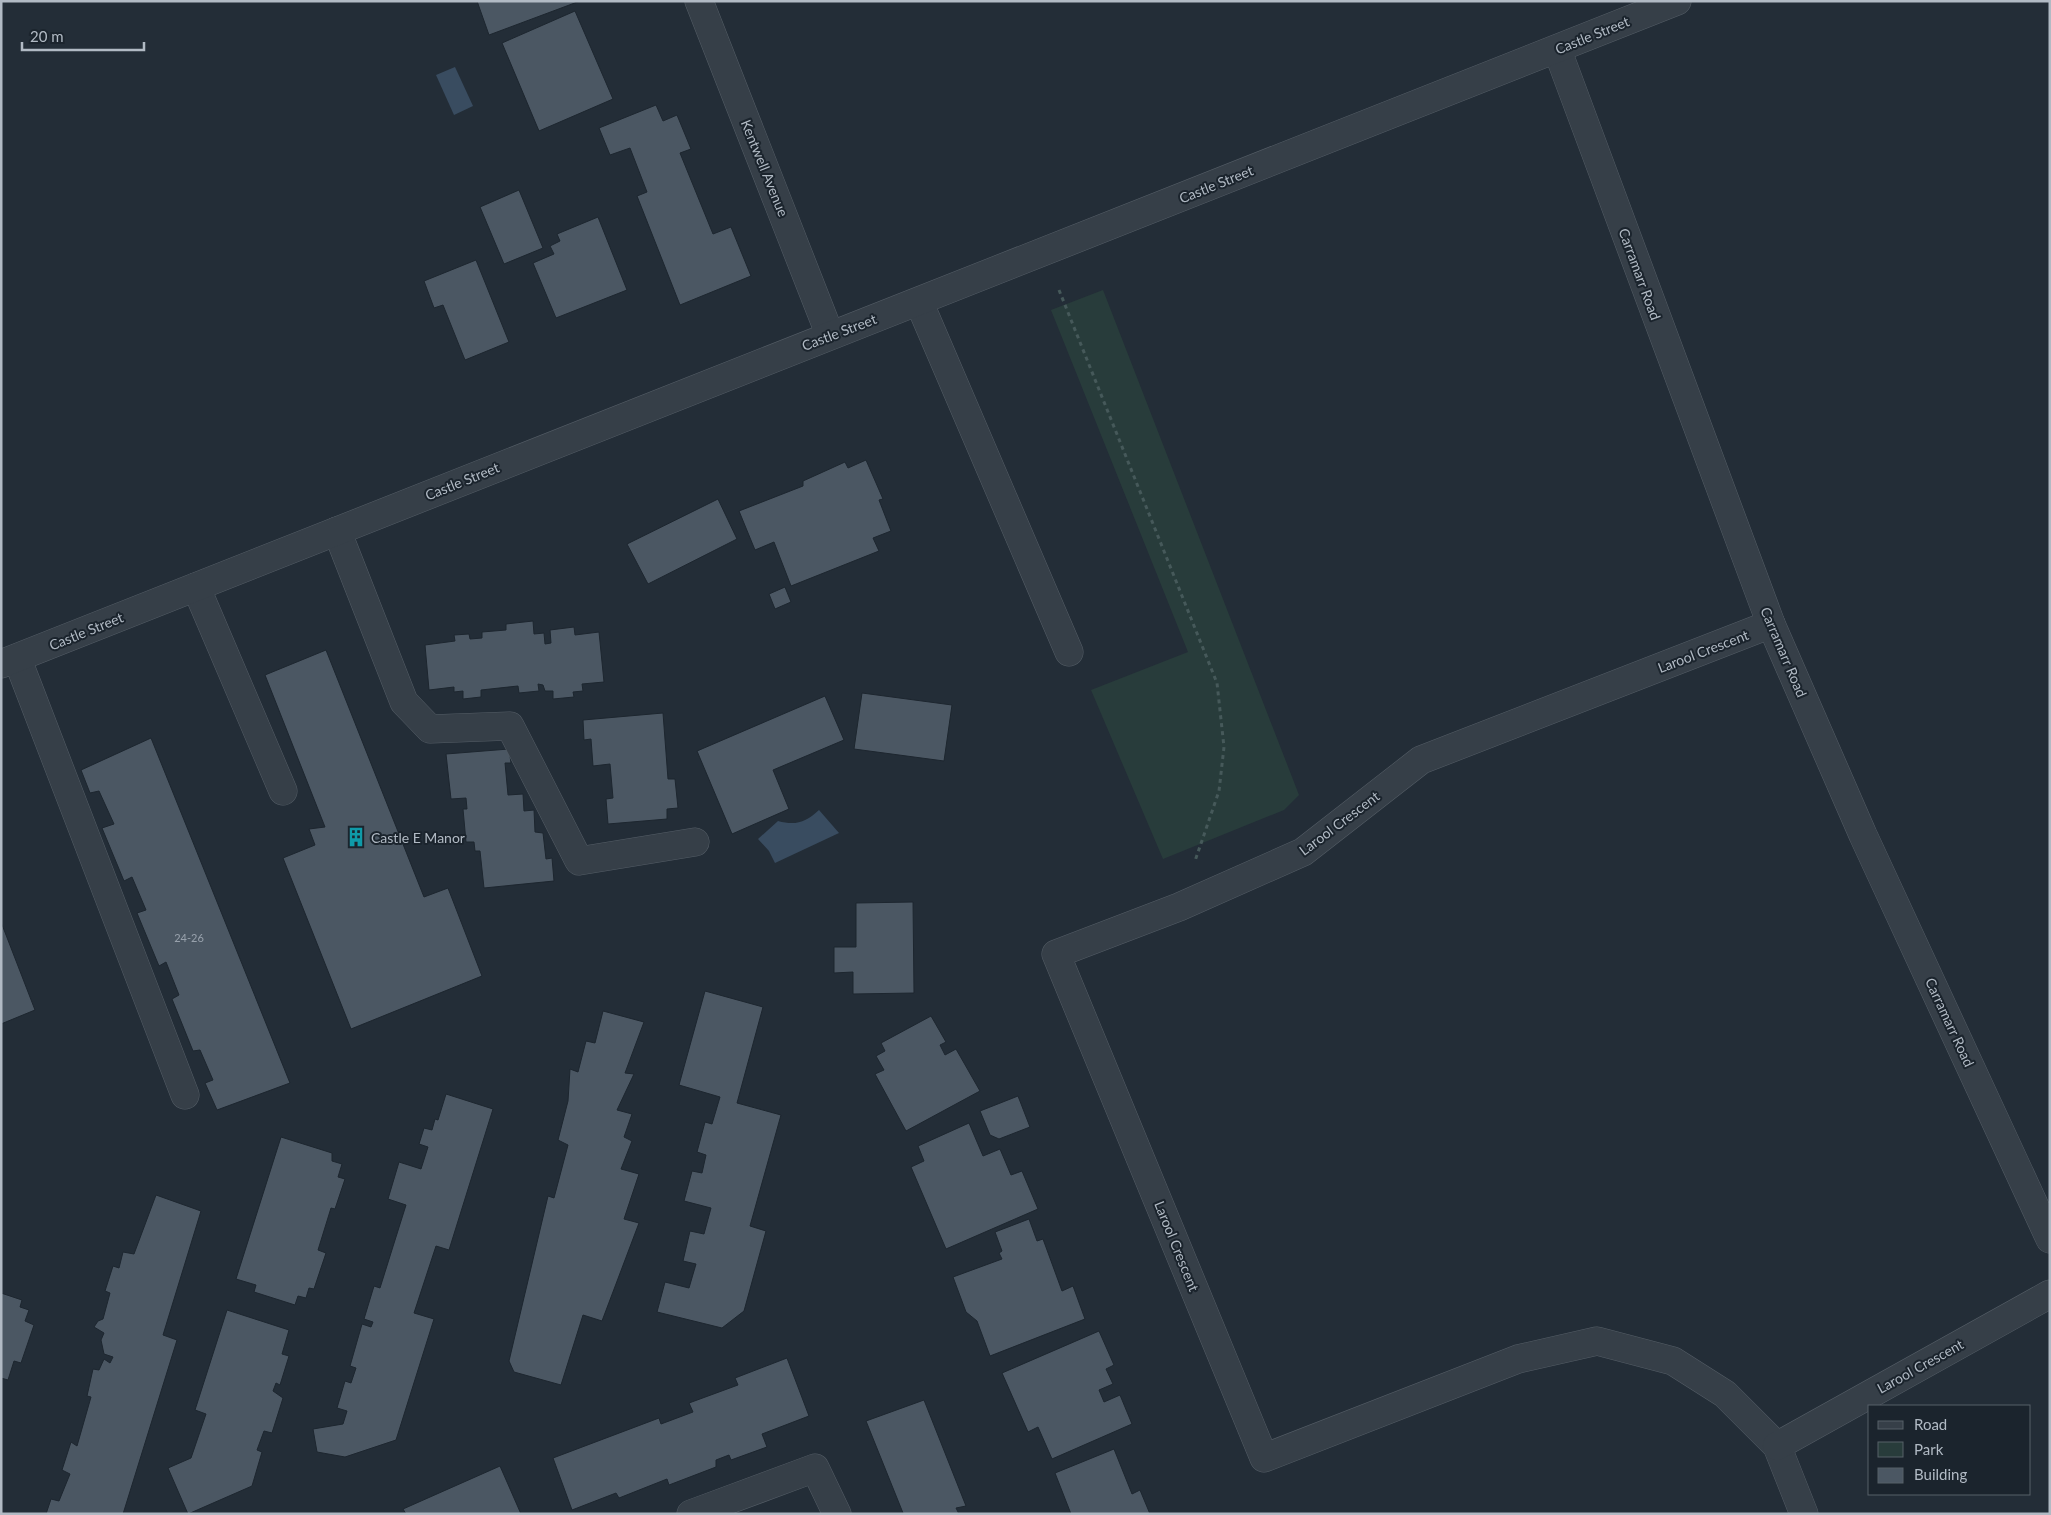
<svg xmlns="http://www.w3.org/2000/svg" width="2051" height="1515" viewBox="0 0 2051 1515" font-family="Lato,sans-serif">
  <rect width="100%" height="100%" fill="#232d37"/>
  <polygon fill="#283c3b" points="1103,290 1299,795 1284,810 1163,859 1091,690 1188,652 1051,310"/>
  <g fill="#394c60">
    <polygon points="455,67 473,106 454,115 436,75"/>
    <path d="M819,810L839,833L775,863L769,851L758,839L778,821C796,826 806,822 819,810Z"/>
  </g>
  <g fill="#4b5763" stroke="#1d262f">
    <polygon points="477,1 580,1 489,35"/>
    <polygon points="575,11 613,99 539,131 502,43"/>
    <polygon points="656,105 663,121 677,115 691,149 680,153 713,234 731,227 751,276 680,305 637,196 647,192 630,148 610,155 599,128"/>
    <polygon points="519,190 543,248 504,264 480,207"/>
    <polygon points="598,217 627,290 556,318 533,263 554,254 550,246 560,241 557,234"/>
    <polygon points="476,260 509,342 465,360 443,305 434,308 424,281"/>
    <polygon points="866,460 883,499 879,500 891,531 873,538 879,551 791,586 774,542 755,550 739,511 803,486 803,481 845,462 848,468"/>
    <polygon points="718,499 737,539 648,584 627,544"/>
    <polygon points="785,587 791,602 775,609 769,594"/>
    <polygon points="533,621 534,634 544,633 545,644 551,643 550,630 574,627 575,635 599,632 604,682 582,684 583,691 573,692 574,697 553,699 553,691 545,691 543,685 538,684 539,691 519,693 518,686 481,690 481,697 463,699 463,691 454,692 454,687 429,690 425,645 455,641 454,635 469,634 470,639 482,638 482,632 506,630 506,624"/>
    <polygon points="326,650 424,897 448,888 482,976 351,1029 283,858 315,845 309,829 325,827 265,675"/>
    <polygon points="862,693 952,705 944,761 854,749"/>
    <polygon points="825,696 844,740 773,770 789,809 732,834 697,751"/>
    <polygon points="663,713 668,779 675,779 678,808 667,809 667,819 608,824 606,799 613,798 610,764 593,766 591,739 584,740 583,720"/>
    <polygon points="151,738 290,1083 217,1110 205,1083 213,1080 200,1050 193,1051 172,999 179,995 166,962 159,966 137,913 146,910 132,877 124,881 102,828 114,824 99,791 90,793 81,770"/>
    <polygon points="509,749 511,763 505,763 508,795 523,794 524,811 534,810 535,832 543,833 546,859 552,858 554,881 484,888 480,851 475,851 474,842 466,842 463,809 467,809 466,798 451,799 446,754"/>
    <polygon points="913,902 914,993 853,994 853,972 834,973 834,947 856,947 856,903"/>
    <polygon points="1,922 35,1010 1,1024"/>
    <polygon points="705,991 763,1007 737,1103 781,1115 750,1226 766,1231 744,1311 722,1328 657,1312 665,1282 689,1288 696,1264 683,1261 690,1231 704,1234 711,1208 684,1201 692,1171 702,1173 706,1155 697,1152 705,1122 712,1124 720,1097 679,1085"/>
    <polygon points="603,1011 644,1022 625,1073 634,1074 617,1110 632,1114 624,1137 632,1141 621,1169 639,1174 624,1219 639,1223 602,1321 583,1315 561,1385 514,1372 509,1361 548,1196 554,1198 568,1145 558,1140 568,1101 570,1069 578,1072 586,1041 595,1043"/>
    <polygon points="931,1016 946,1042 940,1045 945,1055 956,1049 980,1091 906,1131 875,1074 884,1070 876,1056 885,1051 881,1043"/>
    <polygon points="446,1094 493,1109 449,1250 436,1246 414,1313 434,1319 396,1440 345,1457 317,1452 313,1429 343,1424 347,1411 337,1408 345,1381 351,1383 356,1368 350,1366 362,1324 371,1327 373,1322 364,1319 374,1286 380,1288 406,1205 388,1199 399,1162 421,1169 428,1147 419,1144 424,1128 432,1130 435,1119 438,1120"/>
    <polygon points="1018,1096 1030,1127 999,1139 990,1135 980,1111"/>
    <polygon points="969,1123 983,1156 1000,1149 1011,1175 1022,1171 1038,1209 946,1249 911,1167 924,1161 918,1146"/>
    <polygon points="281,1137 332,1153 332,1161 342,1164 338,1177 345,1179 335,1209 331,1208 318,1250 326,1253 314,1289 309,1288 306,1298 298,1296 295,1305 254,1292 256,1285 236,1279"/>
    <polygon points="156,1195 201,1211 163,1335 177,1340 123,1514 46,1514 51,1499 59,1501 70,1474 62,1470 71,1442 77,1446 91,1397 87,1396 93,1369 99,1370 104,1359 110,1363 113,1357 104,1354 101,1340 104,1333 94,1327 98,1321 103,1319 110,1293 105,1291 113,1266 119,1268 123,1252 134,1254"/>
    <polygon points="1029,1219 1037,1241 1043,1239 1062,1291 1073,1286 1085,1319 990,1356 977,1321 966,1312 953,1277 1002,1259 999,1253 1002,1251 995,1232"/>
    <polygon points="1,1293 22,1300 20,1307 29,1310 25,1321 34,1325 21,1363 14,1361 8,1380 1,1378"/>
    <polygon points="227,1310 289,1330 282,1354 289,1356 280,1385 276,1383 273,1391 283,1398 272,1433 264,1431 257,1450 262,1452 252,1486 188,1514 168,1468 191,1458 206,1414 195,1410"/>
    <polygon points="1099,1331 1114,1365 1106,1369 1113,1384 1099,1390 1104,1402 1120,1395 1132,1424 1052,1459 1038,1427 1028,1432 1002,1373"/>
    <polygon points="787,1358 809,1416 762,1434 767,1447 731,1460 729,1455 716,1460 716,1467 669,1485 667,1479 619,1498 616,1493 572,1510 553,1458 659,1418 661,1424 693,1412 689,1403 738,1385 735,1378"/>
    <polygon points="924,1400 966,1506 956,1508 959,1514 901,1514 903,1513 866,1421"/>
    <polygon points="1114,1449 1132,1494 1140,1490 1150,1514 1071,1514 1055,1473"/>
    <polygon points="500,1466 521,1514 406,1514 403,1509"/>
  </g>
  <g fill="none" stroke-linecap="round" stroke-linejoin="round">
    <defs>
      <g id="minor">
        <polyline points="699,1 830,335"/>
        <polyline points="1557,49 1771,624 1863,835 2050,1239"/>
        <polyline points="919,302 1069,652"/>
        <polyline points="337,531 404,702 430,729 510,726 579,861 695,842"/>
        <polyline points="196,587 283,791"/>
        <polyline points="1771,624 1421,760 1303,852 1179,907 1056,954 1264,1458 1518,1359 1597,1341 1673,1361 1725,1394 1777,1446 1804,1514"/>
        <polyline points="17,658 185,1095"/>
        <polyline points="1,664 1677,1"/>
        <polyline points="1777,1446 2050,1294"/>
        <polyline points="691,1514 815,1468 837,1514"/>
      </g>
    </defs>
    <use href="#minor" stroke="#545d66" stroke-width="29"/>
    <polyline stroke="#46595a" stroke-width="3" stroke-dasharray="4 4" stroke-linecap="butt" points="1059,290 1217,683 1224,747 1219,791 1195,861"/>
    <use href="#minor" stroke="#363f48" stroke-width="28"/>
  </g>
  <defs>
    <symbol id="building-bare" viewBox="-9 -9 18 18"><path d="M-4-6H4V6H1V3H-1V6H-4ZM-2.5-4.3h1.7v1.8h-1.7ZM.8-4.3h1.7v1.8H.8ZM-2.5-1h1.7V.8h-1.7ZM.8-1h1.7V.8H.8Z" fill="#0f9aa8" stroke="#1b242d" stroke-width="2.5" paint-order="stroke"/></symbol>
  </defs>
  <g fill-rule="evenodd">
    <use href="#building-bare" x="342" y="823" width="28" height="28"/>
  </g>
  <g text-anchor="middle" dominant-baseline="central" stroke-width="4" stroke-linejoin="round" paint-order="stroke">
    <g font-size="11" fill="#98a1ac">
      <text x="189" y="937">24-26</text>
    </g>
    <g font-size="14" fill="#b1bac4" stroke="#1b242d">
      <text transform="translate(1592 35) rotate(-22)">Castle Street</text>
      <text transform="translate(765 168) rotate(68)">Kentwell Avenue</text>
      <text transform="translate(1216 184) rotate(-22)">Castle Street</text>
      <text transform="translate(1640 274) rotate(70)">Carramarr Road</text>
      <text transform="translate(839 332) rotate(-21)">Castle Street</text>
      <text transform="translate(462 481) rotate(-22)">Castle Street</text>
      <text transform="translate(86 631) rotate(-22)">Castle Street</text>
      <text transform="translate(1703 651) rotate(-21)">Larool Crescent</text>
      <text transform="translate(1784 652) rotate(67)">Carramarr Road</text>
      <text transform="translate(1339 823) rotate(-37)">Larool Crescent</text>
      <text transform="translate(1950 1022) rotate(65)">Carramarr Road</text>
      <text transform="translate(1177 1246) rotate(68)">Larool Crescent</text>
      <text transform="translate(1920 1366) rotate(-29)">Larool Crescent</text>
    </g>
    <g font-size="14" fill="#b1bac4" stroke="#1b242d" text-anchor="start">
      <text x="371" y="837">Castle E Manor</text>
    </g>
  </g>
  <rect width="2051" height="1515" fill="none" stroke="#b1bac4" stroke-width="5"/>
  <rect x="1868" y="1405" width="162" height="90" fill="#1b242d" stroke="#576069"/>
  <rect x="1878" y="1421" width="25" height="8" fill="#363f48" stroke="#576069"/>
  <text x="1914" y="1430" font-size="15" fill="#b1bac4">Road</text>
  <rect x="1878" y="1442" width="25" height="15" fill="#283c3b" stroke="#576069"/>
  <text x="1914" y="1455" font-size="15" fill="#b1bac4">Park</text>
  <rect x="1878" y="1468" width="25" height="15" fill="#4b5763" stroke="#576069"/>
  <text x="1914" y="1480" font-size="15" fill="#b1bac4">Building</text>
  <path d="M22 42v8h122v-8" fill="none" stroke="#b1bac4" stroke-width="2.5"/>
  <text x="30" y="42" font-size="15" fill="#b1bac4" stroke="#1b242d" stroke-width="4" paint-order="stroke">20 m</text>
</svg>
